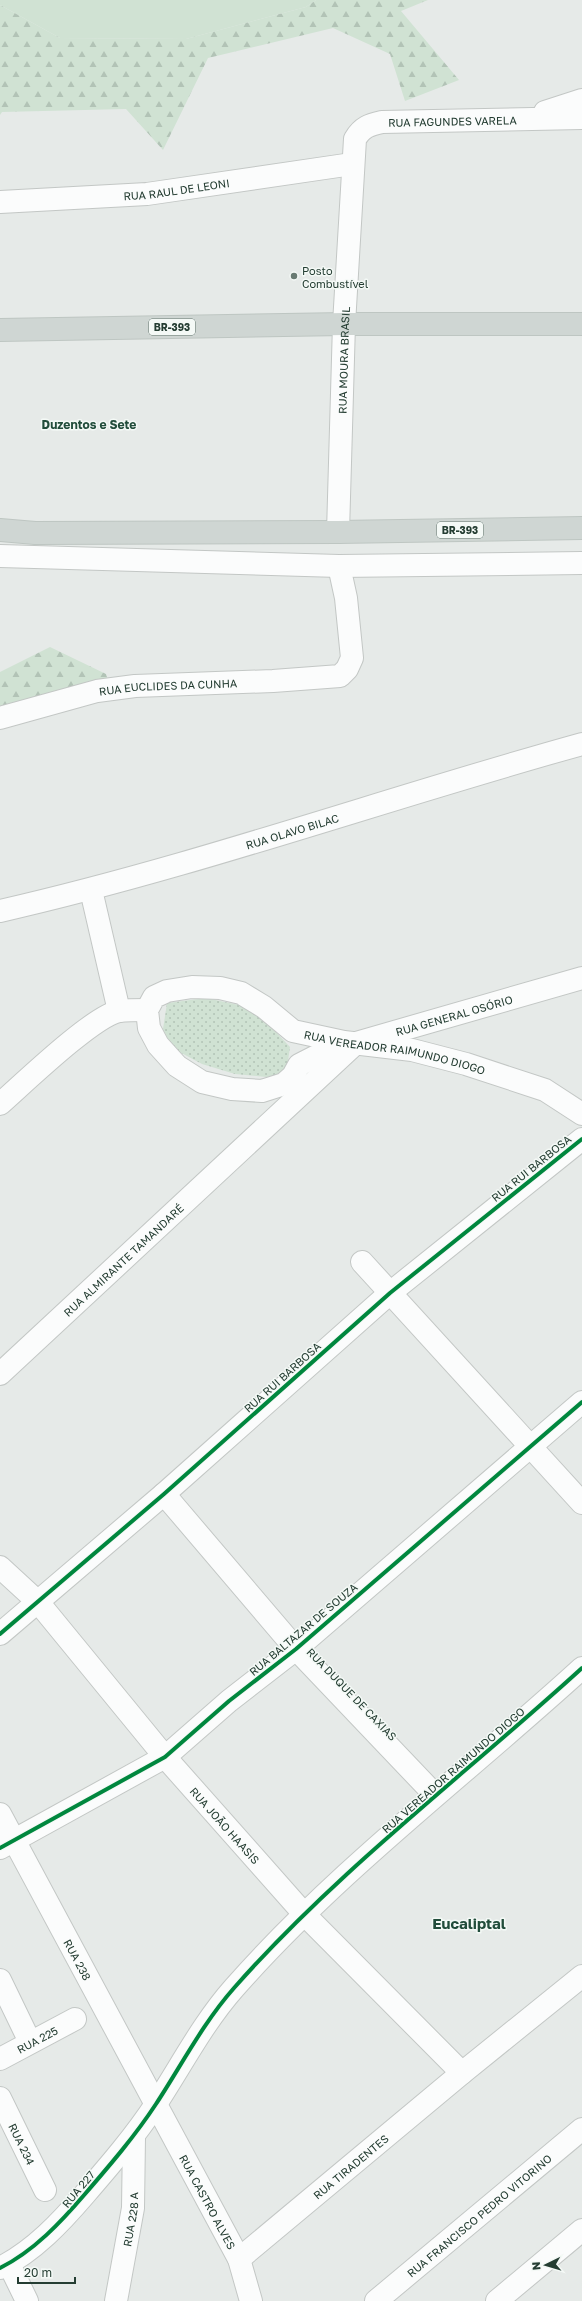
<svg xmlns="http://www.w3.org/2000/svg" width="582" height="2301" viewBox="0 0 582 2301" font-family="'Golos Text',sans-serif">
  <defs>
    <pattern id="forest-firs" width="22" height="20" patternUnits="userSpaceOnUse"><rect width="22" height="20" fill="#d0e2d3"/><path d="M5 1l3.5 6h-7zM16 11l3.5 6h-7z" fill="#b2c3b6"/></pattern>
    <pattern id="park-dots" width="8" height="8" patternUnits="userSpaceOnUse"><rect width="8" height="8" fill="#d0e2d3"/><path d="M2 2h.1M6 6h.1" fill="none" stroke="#b2c3b6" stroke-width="1.8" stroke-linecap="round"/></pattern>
  </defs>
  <rect width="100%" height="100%" fill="#e6eae8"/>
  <polygon fill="#d0e2d3" points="0,0 316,0 306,7 186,39 60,38 0,5"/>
  <g fill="url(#forest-firs)">
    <polygon points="316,0 428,0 401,11 459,80 405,101 390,54 333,28 208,58 163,150 126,109 2,112 0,115 0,5 60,38 186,39 306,7"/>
    <polygon points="50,647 106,674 110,687 0,714 0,672"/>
  </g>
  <polygon fill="url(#park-dots)" points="206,998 253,1008 290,1047 286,1075 266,1077 235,1074 202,1064 172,1048 163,1029 167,1003"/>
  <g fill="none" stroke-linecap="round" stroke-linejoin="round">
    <defs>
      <g id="minor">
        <polyline points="545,112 582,100"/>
        <path id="s1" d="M0,202L147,194L352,164"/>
        <path id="s2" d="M338,532L344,324L355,139C362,127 369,125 382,122L582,118"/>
        <polyline points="0,556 339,566 582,563"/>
        <path id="s3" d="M0,718L97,691L135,686L273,681L340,676L347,669L352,658L346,598L339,566"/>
        <polyline points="91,890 119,1011"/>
        <path id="s4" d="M0,911C197,866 387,798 582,744"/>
        <path id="s5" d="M344,1042L299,1065L293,1076L284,1084L262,1091L232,1089L202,1082L177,1066L158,1045L149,1028L147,1010L154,997L167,991L192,987L220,988L241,993L264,1007L293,1031L344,1042L412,1050L466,1064L545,1090L582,1114"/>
        <path d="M0,1104C24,1083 92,1017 119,1011C128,1010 138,1010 147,1010"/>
        <polyline points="362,1262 582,1503"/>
        <path id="s6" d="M0,1374L356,1043L582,978"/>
        <polyline points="164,1494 296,1649 435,1795"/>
        <path id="s7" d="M0,1567L38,1602L165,1757L305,1915L462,2073"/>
        <polyline points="0,1634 164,1494 390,1293 582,1139"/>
        <path id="s8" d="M0,1814L239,2259L251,2301"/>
        <polyline points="0,1848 165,1757 229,1701 296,1649 582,1402"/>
        <polyline points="0,1980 30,2042"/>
        <path id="s9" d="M0,2059L75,2019"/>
        <path id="s10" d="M0,2098L45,2190"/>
        <path id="s11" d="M239,2259L462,2073L582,1976"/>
        <polyline points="9,2264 27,2301"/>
        <path d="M0,2268C34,2251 61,2222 85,2194C110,2165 135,2136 156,2104C181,2066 203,2023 234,1988C338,1870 466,1774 582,1668"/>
        <path id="s12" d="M116,2301L133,2208L134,2137"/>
        <path id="s13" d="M376,2301L582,2129"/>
        <polyline points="497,2301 582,2230"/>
      </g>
      <g id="major">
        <polyline points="0,330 344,324 582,324"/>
        <polyline points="0,530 35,533 338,532 582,528"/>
      </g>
    </defs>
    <use href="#minor" stroke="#c3c7c5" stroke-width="24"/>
    <use href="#major" stroke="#bec6c2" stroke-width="24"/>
    <use href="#minor" stroke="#fbfcfc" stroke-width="22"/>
    <use href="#major" stroke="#cfd6d3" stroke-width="22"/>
    <defs>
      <g id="cycleway">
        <polyline points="0,1634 164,1494 390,1293 582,1139"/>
        <polyline points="0,1848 165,1757 229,1701 296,1649 582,1402"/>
        <path d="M0,2268C34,2251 61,2222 85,2194C110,2165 135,2136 156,2104C181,2066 203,2023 234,1988C338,1870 466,1774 582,1668"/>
      </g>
    </defs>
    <use href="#cycleway" stroke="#f4f9f6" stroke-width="6"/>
    <use href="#cycleway" stroke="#00873e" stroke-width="4"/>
  </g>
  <circle fill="#687a72" stroke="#f4f9f6" stroke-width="1.5" cx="294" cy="276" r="4"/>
  <g text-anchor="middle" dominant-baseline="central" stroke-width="3" stroke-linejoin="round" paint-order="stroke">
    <g fill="#f4f9f6" stroke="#62756d" stroke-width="1">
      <rect x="149" y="319" width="46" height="16" rx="3"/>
      <rect x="437" y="522" width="46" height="16" rx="3"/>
    </g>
    <g font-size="10" font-weight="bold" fill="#243d32">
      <text x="172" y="327">BR-393</text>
      <text x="460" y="530">BR-393</text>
    </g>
    <g font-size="11" fill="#243d32" stroke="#f4f9f6">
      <text stroke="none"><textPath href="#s2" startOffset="497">RUA FAGUNDES VARELA</textPath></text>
      <text stroke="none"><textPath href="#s1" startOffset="177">RUA RAUL DE LEONI</textPath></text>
      <text stroke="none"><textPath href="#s2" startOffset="172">RUA MOURA BRASIL</textPath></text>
      <text stroke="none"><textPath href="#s3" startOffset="172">RUA EUCLIDES DA CUNHA</textPath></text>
      <text stroke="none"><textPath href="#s4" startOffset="303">RUA OLAVO BILAC</textPath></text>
      <text stroke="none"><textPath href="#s6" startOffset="588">RUA GENERAL OSÓRIO</textPath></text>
      <text stroke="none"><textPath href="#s5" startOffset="527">RUA VEREADOR RAIMUNDO DIOGO</textPath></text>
      <text transform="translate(531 1168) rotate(-39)">RUA RUI BARBOSA</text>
      <text stroke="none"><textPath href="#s6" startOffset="168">RUA ALMIRANTE TAMANDARÉ</textPath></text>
      <text transform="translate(282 1377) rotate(-42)">RUA RUI BARBOSA</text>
      <text transform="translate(303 1629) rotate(-40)">RUA BALTAZAR DE SOUZA</text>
      <text transform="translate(352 1694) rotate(46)">RUA DUQUE DE CAXIAS</text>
      <text transform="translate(453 1770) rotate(-41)">RUA VEREADOR RAIMUNDO DIOGO</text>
      <text stroke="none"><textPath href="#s7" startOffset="343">RUA JOÃO HAASIS</textPath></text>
      <text stroke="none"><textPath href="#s8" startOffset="165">RUA 238</textPath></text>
      <text stroke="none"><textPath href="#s9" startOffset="42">RUA 225</textPath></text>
      <text stroke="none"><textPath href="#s10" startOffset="51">RUA 234</textPath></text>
      <text stroke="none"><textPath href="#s11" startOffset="145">RUA TIRADENTES</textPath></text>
      <text transform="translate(78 2189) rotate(-50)">RUA 227</text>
      <text stroke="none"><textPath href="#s8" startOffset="440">RUA CASTRO ALVES</textPath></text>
      <text stroke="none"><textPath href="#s13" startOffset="134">RUA FRANCISCO PEDRO VITORINO</textPath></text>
      <text stroke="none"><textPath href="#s12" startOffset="83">RUA 228 A</textPath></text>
    </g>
    <g font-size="11" fill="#243d32" stroke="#f4f9f6" text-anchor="start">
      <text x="302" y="270">Posto<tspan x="302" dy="13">Combustível</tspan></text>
    </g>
    <g font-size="12" font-weight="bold" fill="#224d3b" stroke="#f4f9f6">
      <text x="89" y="424">Duzentos e Sete</text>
    </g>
    <g font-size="15" font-weight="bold" fill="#224d3b" stroke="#f4f9f6">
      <text x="469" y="1923">Eucaliptal</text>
    </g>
  </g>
  <g transform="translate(546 2265) rotate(265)" stroke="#f4f9f6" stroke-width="3" paint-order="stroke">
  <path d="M0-3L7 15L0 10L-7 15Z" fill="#243d32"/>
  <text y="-6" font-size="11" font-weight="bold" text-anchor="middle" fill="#243d32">N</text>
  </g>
  <path d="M18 2277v6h57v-6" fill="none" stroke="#243d32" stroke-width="2"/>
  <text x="24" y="2277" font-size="12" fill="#243d32" stroke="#f4f9f6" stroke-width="3" paint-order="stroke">20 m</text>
</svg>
